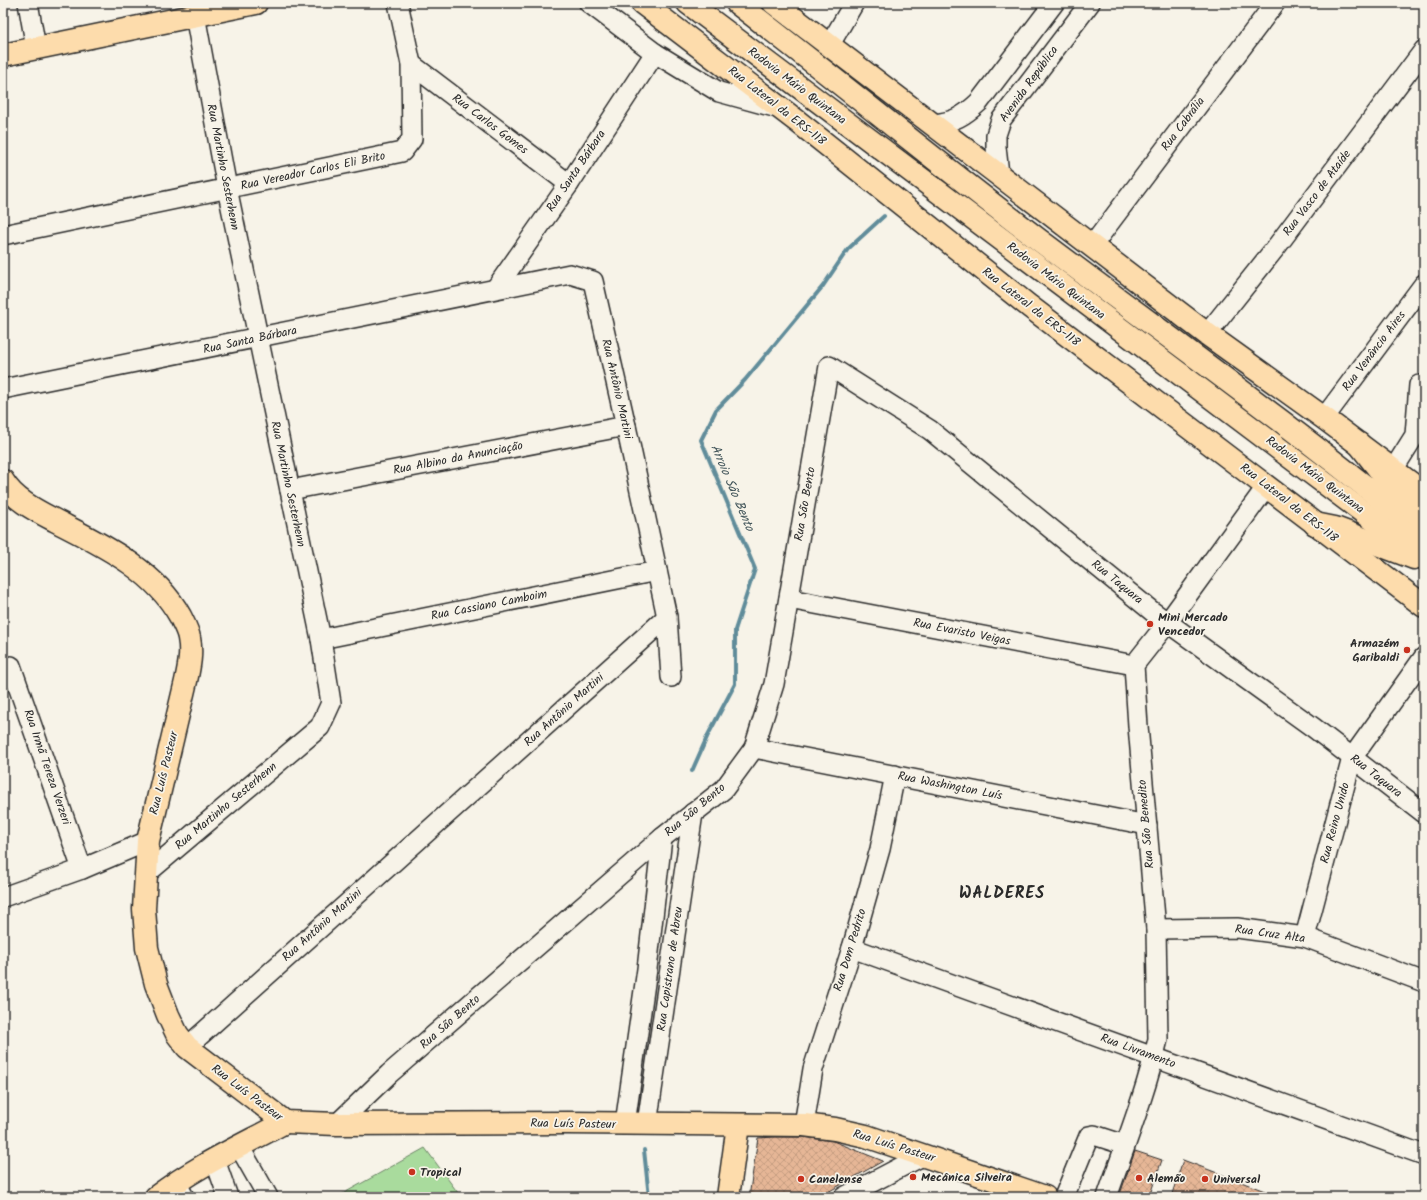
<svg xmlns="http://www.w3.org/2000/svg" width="1427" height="1200" viewBox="0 0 1427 1200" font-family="Kalam,sans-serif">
  <defs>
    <pattern id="building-cross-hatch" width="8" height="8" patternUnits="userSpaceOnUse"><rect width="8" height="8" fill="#e6b696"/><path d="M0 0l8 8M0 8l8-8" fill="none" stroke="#c59d81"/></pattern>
  </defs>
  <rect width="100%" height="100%" fill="#f7f3e8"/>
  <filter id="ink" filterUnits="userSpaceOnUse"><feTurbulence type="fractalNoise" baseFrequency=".025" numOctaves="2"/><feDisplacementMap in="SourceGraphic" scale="8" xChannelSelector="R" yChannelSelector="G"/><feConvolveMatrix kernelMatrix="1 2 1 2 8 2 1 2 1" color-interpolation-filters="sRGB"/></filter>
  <g filter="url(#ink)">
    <polygon fill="#a9db9d" stroke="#6a8364" points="425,1148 461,1197 337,1197"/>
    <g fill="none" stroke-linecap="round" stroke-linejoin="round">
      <g stroke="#608c9a" stroke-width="4">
        <polyline points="692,771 708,735 735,684 735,630 755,569 701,440 716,410 745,380 823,286 848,249 884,216"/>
        <polyline points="644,1150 649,1197"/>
      </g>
    </g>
    <g fill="url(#building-cross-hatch)" stroke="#2b2b2b">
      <polygon points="775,1137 803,1137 833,1141 883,1161 819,1197 749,1197 758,1138"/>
      <polygon points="1135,1151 1162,1160 1149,1197 1119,1197"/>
      <polygon points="1183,1160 1278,1196 1278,1197 1171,1197"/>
    </g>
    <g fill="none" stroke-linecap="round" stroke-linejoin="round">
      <defs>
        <g id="minor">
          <polyline points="28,3 36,48"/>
          <polyline points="589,3 655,53 719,92 778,108"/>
          <polyline points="829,46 854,3"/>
          <polyline points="411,64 569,184"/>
          <path d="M933,124C954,122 964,116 979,102L1054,3"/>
          <polyline points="999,174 996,147 996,135 1001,120 1090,3"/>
          <polyline points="3,235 402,152 412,139 411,64 398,3"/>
          <polyline points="1092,246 1275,3"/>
          <polyline points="496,288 569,184 655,53"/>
          <polyline points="1207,334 1277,246 1424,50"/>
          <polyline points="3,389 570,274 593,281 626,426 667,617 671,677"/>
          <polyline points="1324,418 1424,284"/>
          <polyline points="1393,470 1415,435 1419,385"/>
          <polyline points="290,490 626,426"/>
          <polyline points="789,599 1134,665"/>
          <polyline points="321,639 657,571"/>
          <polyline points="11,666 82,869"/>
          <polyline points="754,748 1147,825"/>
          <polyline points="146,874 320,727 331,703 321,639 227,188 195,15"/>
          <polyline points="3,897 82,869 148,841"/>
          <polyline points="1156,929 1237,928 1305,937 1424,982"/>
          <polyline points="1305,937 1352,758 1424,657"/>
          <polyline points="852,948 1424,1155"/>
          <polyline points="187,1047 667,617"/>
          <polyline points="337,1124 389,1074 662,838 724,789 754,748 774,684 829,366 930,430 1153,612 1314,728 1424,813"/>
          <polyline points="625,1124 647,969 662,838"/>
          <polyline points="647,1124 693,813"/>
          <polyline points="804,1125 813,1069 852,948 880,849 895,775"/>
          <polyline points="239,1146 268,1197"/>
          <polyline points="215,1160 228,1197"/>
          <polyline points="176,1182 184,1197"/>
          <polyline points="844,1197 924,1155"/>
          <polyline points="1064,1197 1089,1136 1094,1135 1125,1145"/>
          <path d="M1107,1197C1125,1145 1146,1093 1158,1039L1156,929L1138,726L1134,665L1168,622L1267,486"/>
        </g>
        <g id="major">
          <polyline points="642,3 797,121 1029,306 1424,606"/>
          <polyline points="774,3 1207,334 1324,418 1424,493"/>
          <polyline points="3,55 256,3"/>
          <path d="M3,481C14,500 37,511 56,521C102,545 154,569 180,616C183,622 188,631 189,638C192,653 189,667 186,681L148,841L144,909L147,948L156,984L168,1015L177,1034L187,1047L285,1122L337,1124L568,1123L804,1125L835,1129L866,1136L1045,1197"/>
          <path d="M156,1197C196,1166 241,1146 285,1122"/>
          <polyline points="728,1197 738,1125"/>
        </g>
        <g id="highway">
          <polyline points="688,3 1424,558"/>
          <path d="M737,3C838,81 937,162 1039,240C1168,337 1299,431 1424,534"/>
          <polyline points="1359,444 1392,486 1419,516"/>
          <polyline points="1315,524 1335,528 1414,558"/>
        </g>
      </defs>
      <use href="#minor" stroke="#2b2b2b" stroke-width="22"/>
      <use href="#major" stroke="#2b2b2b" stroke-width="25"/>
      <use href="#highway" stroke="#2b2b2b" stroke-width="25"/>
      <use href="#minor" stroke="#f7f3e8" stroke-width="19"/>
      <use href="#major" stroke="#fddcac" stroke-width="22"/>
      <use href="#highway" stroke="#fddcac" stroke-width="22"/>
    </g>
  </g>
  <g fill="#c8321e" stroke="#f7f3e8" stroke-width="1.5">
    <circle cx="1150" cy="624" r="4"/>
    <circle cx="1407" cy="650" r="4"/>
    <circle cx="412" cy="1172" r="4"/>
    <circle cx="913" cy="1177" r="4"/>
    <circle cx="1139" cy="1178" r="4"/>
    <circle cx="801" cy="1179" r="4"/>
    <circle cx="1205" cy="1179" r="4"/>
  </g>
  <g text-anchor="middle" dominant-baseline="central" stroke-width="3.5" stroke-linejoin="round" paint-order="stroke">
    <g font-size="12" fill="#2b2b2b" stroke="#f7f3e8">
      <text transform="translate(1029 84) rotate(-54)">Avenida República</text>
      <text transform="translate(797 86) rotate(37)">Rodovia Mário Quintana</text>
      <text transform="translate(777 106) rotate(38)">Rua Lateral da ERS-118</text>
      <text transform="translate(490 124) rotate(37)">Rua Carlos Gomes</text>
      <text transform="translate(1183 124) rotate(-53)">Rua Cabrália</text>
      <text transform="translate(223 167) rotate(79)">Rua Martinho Sesterhenn</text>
      <text transform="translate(313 171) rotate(-12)">Rua Vereador Carlos Eli Brito</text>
      <text transform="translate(576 171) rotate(-56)">Rua Santa Bárbara</text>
      <text transform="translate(1317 193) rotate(-53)">Rua Vasco de Ataíde</text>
      <text transform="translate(1056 281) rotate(37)">Rodovia Mário Quintana</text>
      <text transform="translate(1031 307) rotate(38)">Rua Lateral da ERS-118</text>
      <text transform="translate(250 340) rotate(-12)">Rua Santa Bárbara</text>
      <text transform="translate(1374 351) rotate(-53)">Rua Venâncio Aires</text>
      <text transform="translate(617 389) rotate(77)">Rua Antônio Martini</text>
      <text transform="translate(458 458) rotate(-11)">Rua Albino da Anunciação</text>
      <text transform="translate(1315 475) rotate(37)">Rodovia Mário Quintana</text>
      <text transform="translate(288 484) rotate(78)">Rua Martinho Sesterhenn</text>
      <text transform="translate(1289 503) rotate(38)">Rua Lateral da ERS-118</text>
      <text transform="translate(805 504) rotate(-80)">Rua São Bento</text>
      <text transform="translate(1117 582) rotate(39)">Rua Taquara</text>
      <text transform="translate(489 605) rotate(-11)">Rua Cassiano Camboim</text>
      <text transform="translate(962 632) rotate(11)">Rua Evaristo Veigas</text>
      <text transform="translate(564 710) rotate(-42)">Rua Antônio Martini</text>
      <text transform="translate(47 767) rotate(71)">Rua Irmã Tereza Verzeri</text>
      <text transform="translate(164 773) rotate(-76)">Rua Luís Pasteur</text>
      <text transform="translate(1376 776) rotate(38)">Rua Taquara</text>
      <text transform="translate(950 786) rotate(11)">Rua Washington Luís</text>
      <text transform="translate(226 806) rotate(-40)">Rua Martinho Sesterhenn</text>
      <text transform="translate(695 810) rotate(-40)">Rua São Bento</text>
      <text transform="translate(1335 823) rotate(-75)">Rua Reino Unido</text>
      <text transform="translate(1146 824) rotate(-95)">Rua São Benedito</text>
      <text transform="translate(322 925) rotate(-42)">Rua Antônio Martini</text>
      <text transform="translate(1270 934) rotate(8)">Rua Cruz Alta</text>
      <text transform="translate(850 950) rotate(-73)">Rua Dom Pedrito</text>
      <text transform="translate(670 969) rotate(-82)">Rua Capistrano de Abreu</text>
      <text transform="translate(450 1022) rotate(-41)">Rua São Bento</text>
      <text transform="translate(1138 1051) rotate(20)">Rua Livramento</text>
      <text transform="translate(247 1093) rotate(37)">Rua Luís Pasteur</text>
      <text transform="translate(573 1124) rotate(1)">Rua Luís Pasteur</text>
      <text transform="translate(894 1146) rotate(17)">Rua Luís Pasteur</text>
    </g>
    <g font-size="12" font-weight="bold" fill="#2b2b2b" stroke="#f7f3e8" text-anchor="start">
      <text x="1158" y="617">Mini Mercado<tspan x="1158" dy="14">Vencedor</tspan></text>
      <text x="1399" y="643" text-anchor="end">Armazém<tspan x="1399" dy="14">Garibaldi</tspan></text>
      <text x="420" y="1172">Tropical</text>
      <text x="921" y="1177">Mecânica Silveira</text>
      <text x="1147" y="1178">Alemão</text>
      <text x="809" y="1179">Canelense</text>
      <text x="1213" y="1179">Universal</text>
    </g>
    <g font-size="13" font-style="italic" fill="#415459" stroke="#f7f3e8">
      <text transform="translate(732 488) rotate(67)">Arroio São Bento</text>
    </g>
    <g font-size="16" font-weight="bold" letter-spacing="1" fill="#2b2b2b" stroke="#f7f3e8">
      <text x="1002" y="893">WALDERES</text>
    </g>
  </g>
  <rect width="1427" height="1200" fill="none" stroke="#f7f3e8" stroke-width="16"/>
  <rect x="8" y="8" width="1411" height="1184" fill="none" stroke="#2b2b2b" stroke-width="1.5" filter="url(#ink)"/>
</svg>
